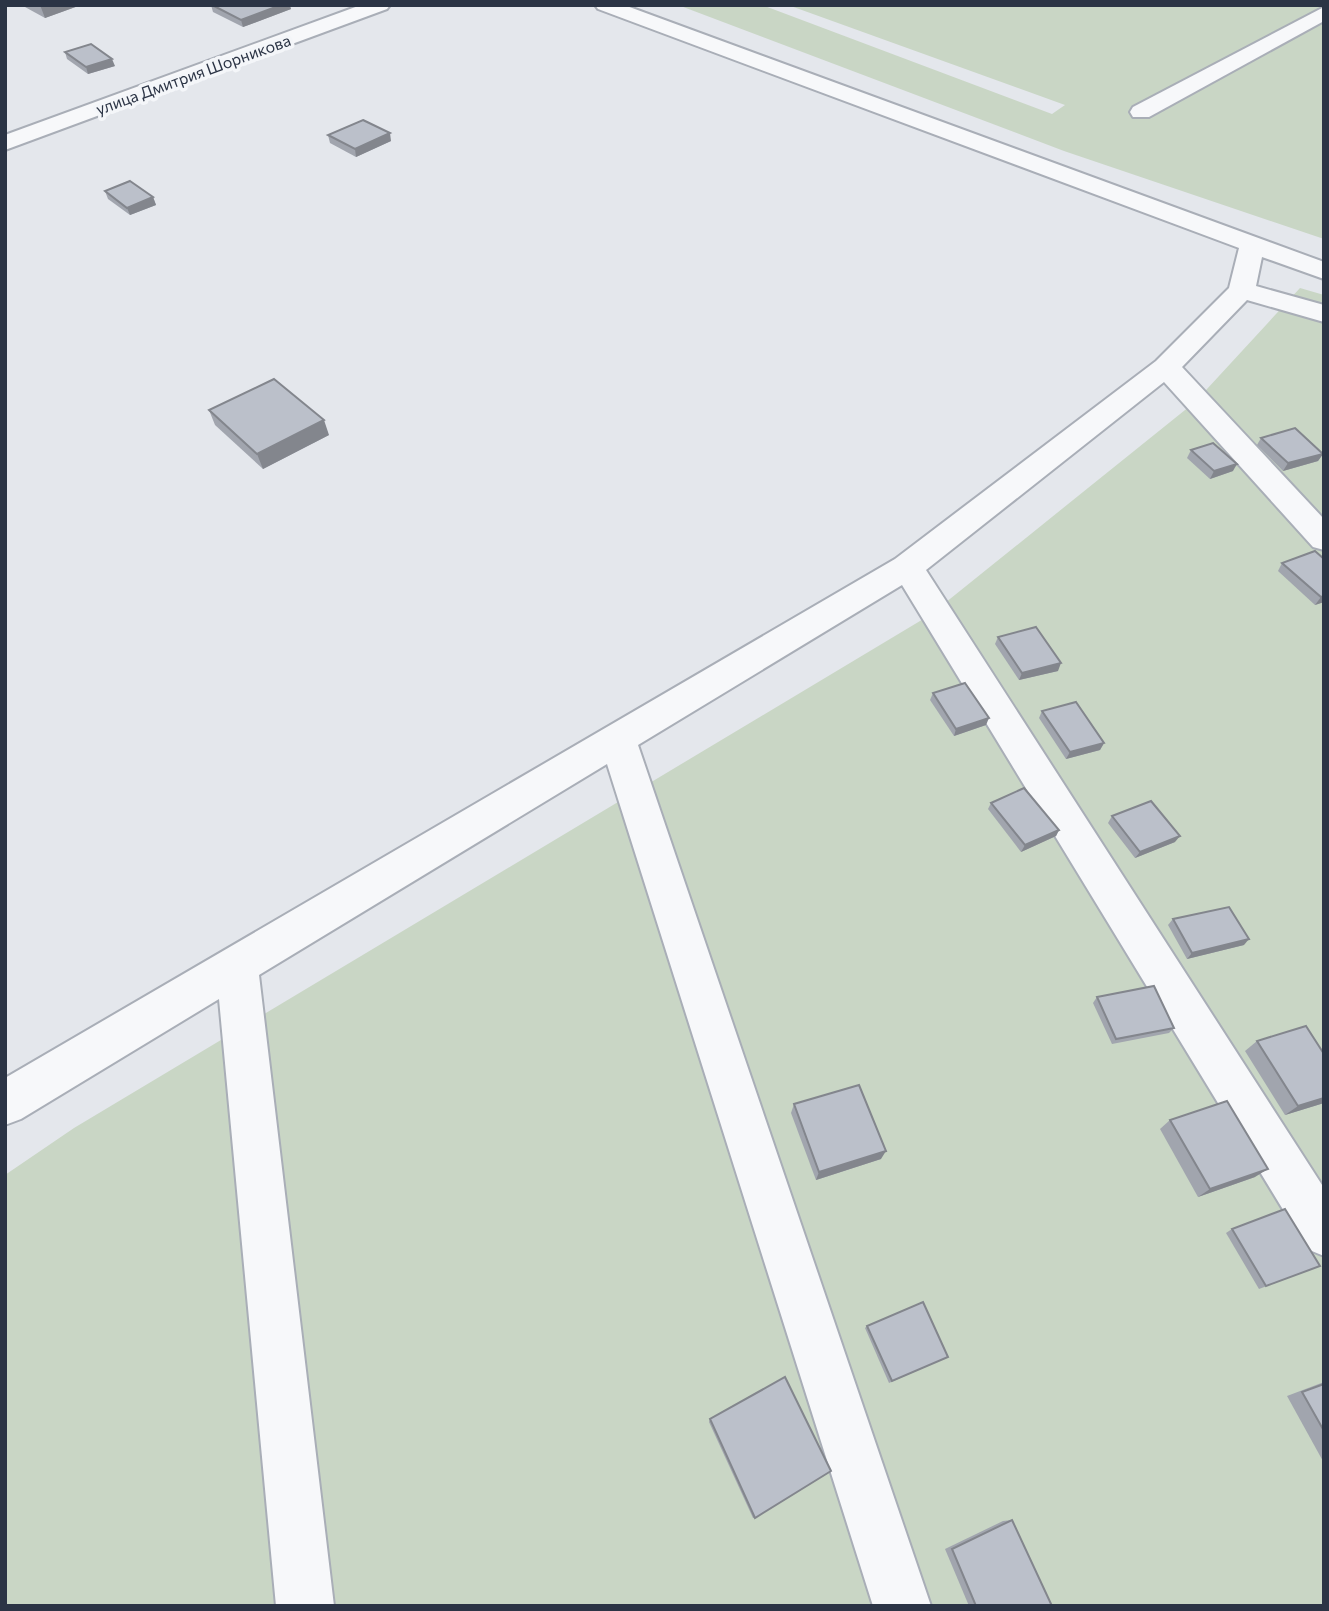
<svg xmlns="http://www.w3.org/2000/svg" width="1329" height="1611" viewBox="0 0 1329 1611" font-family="Commissioner,sans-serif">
  <rect width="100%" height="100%" fill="#e4e7ec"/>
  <g fill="#c9d6c5">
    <polygon points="678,5 762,5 1052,114 1065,105 788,5 1324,5 1324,239 1064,151"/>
    <polygon points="1300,288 1324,295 1324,1606 5,1606 5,1175 74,1128 930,615 1195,402"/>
  </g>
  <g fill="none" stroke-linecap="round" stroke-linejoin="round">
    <defs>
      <g id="minor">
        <polygon points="361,5 390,5 387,9 5,150 5,135"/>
        <polygon points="595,5 624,5 1324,262 1324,279 1262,257 1256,286 1324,305 1324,322 1247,300 1182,367 1324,519 1324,550 1313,547 1164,382 926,570 1324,1188 1324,1256 1307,1249 902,585 638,745 931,1606 873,1606 607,764 259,975 334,1606 276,1606 219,999 21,1119 5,1125 5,1078 895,559 1156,361 1229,288 1239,248 598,9"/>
        <polygon points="1324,7 1324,21 1149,117 1133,117 1130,112 1133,107"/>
      </g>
    </defs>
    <use href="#minor" stroke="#a9aeb7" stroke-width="4"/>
    <use href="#minor" fill="#f7f8fa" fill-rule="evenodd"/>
  </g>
  <g fill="#a1a5ae">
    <polygon points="24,5 81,5 45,18 25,7"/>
    <polygon points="211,5 291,9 243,27 213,12"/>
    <polygon points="65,52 115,66 88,74 67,59"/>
    <polygon points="328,135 391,141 356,157 330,143"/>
    <polygon points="105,191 153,197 156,205 130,215 108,199"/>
    <polygon points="209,410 329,435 263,469 215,425"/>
    <polygon points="1261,438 1323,454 1318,461 1283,471 1257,445"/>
    <polygon points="1191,450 1233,471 1210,479 1187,458"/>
    <polygon points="1324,559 1324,602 1315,605 1278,571 1282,563"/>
    <polygon points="998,637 1058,671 1019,680 995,644"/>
    <polygon points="933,693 986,725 954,736 930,700"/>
    <polygon points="1042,711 1104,743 1100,750 1066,759 1039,718"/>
    <polygon points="991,803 1059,830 1056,836 1021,852 988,809"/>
    <polygon points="1112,816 1175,842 1135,858 1108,823"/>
    <polygon points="1173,919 1244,945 1187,959 1168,925"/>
    <polygon points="1097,997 1174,1028 1169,1033 1112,1044 1093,1003"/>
    <polygon points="1257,1041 1324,1103 1285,1115 1245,1051"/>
    <polygon points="794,1104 881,1159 816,1180 791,1113"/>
    <polygon points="1170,1120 1255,1177 1198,1197 1160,1129"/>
    <polygon points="1232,1229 1320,1266 1259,1289 1226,1233"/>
    <polygon points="867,1326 948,1357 889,1383 865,1328"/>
    <polygon points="1324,1382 1324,1463 1287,1396"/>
    <polygon points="710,1419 755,1518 753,1518 709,1422"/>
    <polygon points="1012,1520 1052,1606 969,1606 945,1549 1003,1521"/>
  </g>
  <g fill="#83868d">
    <polygon points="40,5 81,5 45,18"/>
    <polygon points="281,5 290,5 291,9 243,27 241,20"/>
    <polygon points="112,59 115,66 88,74 86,67"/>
    <polygon points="390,133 391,141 356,157 355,149"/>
    <polygon points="153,197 156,205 130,215 127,208"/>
    <polygon points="324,420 329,435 263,469 257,454"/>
    <polygon points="1323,454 1318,461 1283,471 1288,463"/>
    <polygon points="1237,464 1233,471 1210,479 1214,471"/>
    <polygon points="1324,596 1324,602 1315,605 1321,597"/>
    <polygon points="1061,663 1058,671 1019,680 1022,673"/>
    <polygon points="989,718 986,725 954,736 956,729"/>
    <polygon points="1104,743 1100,750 1066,759 1070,752"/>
    <polygon points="1059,830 1056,836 1021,852 1025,845"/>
    <polygon points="1180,836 1175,842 1135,858 1140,852"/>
    <polygon points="1249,939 1244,945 1187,959 1192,953"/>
    <polygon points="1324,1098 1324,1103 1285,1115 1298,1106"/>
    <polygon points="886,1151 881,1159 816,1180 819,1172"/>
    <polygon points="1268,1169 1255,1177 1198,1197 1210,1189"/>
  </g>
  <g fill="#bbc0ca" stroke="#83868d" stroke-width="2">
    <polygon points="212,5 281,5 241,20"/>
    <polygon points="91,44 112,59 86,67 65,52"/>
    <polygon points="363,120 390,133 355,149 328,135"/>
    <polygon points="130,181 153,197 127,208 105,191"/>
    <polygon points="274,379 324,420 257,454 209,410"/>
    <polygon points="1295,428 1323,454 1288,463 1261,438"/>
    <polygon points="1213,443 1237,464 1214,471 1191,450"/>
    <polygon points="1315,551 1324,559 1324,596 1321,597 1282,563"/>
    <polygon points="1036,627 1061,663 1022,673 998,637"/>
    <polygon points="965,683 989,718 956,729 933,693"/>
    <polygon points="1076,702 1104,743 1070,752 1042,711"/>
    <polygon points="1024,788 1059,830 1025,845 991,803"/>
    <polygon points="1151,801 1180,836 1140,852 1112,816"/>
    <polygon points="1229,907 1249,939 1192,953 1173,919"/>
    <polygon points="1154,986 1174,1028 1116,1039 1097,997"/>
    <polygon points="1306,1026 1324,1054 1324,1098 1298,1106 1257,1041"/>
    <polygon points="859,1085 886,1151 819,1172 794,1104"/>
    <polygon points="1227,1101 1268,1169 1210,1189 1170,1120"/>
    <polygon points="1285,1209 1320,1266 1266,1286 1232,1229"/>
    <polygon points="923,1302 948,1357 892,1381 867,1326"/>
    <polygon points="785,1377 831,1471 755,1518 710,1419"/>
    <polygon points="1324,1384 1324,1431 1302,1392"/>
    <polygon points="1012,1520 1052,1606 976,1606 952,1549"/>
  </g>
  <g text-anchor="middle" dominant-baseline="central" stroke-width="7" stroke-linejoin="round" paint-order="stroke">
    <g font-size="16" fill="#2b3445" stroke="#f4f6f9">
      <text transform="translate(193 74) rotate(-20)">улица Дмитрия Шорникова</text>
    </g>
  </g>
  <rect width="1329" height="1611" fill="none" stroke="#2b3445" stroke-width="14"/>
</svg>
